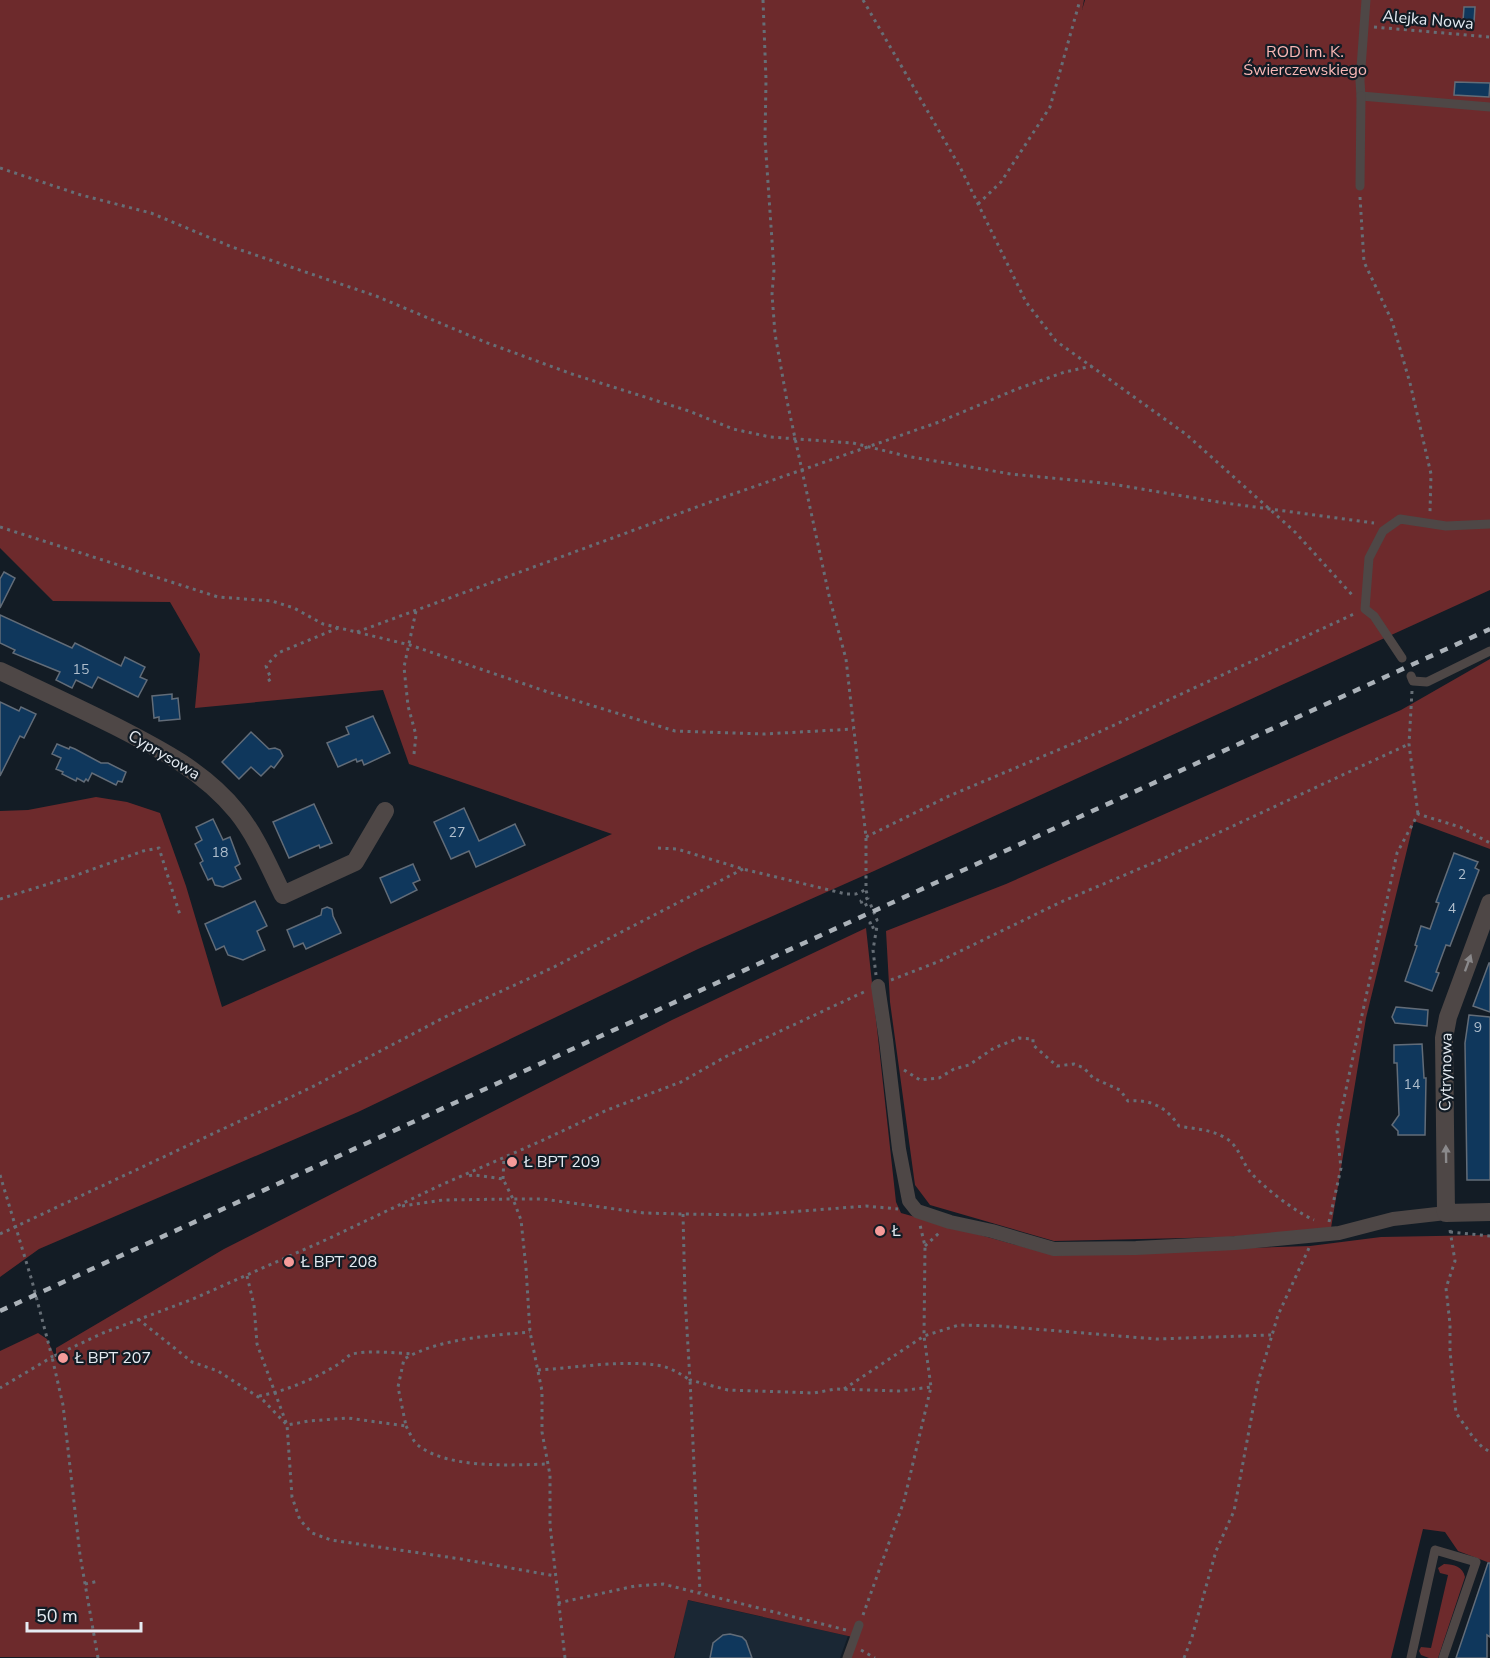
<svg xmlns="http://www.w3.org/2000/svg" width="1490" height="1658" viewBox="0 0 1490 1658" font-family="'Nunito Sans',sans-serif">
  <rect width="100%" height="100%" fill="#131c25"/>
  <polygon fill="#1a2734" points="687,1600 848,1636 840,1658 675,1658"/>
  <g fill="#6d2a2c">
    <polygon points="0,0 1084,0 1082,10 1085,0 1490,0 1490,590 874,871 698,949 358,1112 39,1249 0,1277 0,811 28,810 96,797 127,802 160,813 186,886 222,1007 612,834 409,764 383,690 195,708 200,654 170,602 53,601 0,548"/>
    <polygon points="1490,659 1490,849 1414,821 1366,1018 1331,1228 1229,1237 1054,1241 930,1205 915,1185 890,1002 886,931 1006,884 1401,710"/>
    <polygon points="866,928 896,1202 901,1213 1049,1254 1310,1246 1381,1237 1490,1235 1490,1563 1458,1551 1445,1532 1423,1529 1391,1658 850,1658 857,1638 688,1600 674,1658 0,1657 0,1351 38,1333 47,1339 56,1359 56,1348 224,1249 672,1020"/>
    <path d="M1444,1564C1454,1564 1463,1567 1465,1577L1438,1658H1429L1421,1655L1419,1651L1421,1647L1431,1648L1448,1575L1440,1573L1438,1568Z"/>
  </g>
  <g fill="#0f375c" stroke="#626c78" stroke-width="1.5">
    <polygon points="1464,7 1475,7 1474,22 1463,21"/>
    <polygon points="1455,82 1490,83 1489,97 1454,95"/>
    <polygon points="4,572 15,578 0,608 0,579"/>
    <polygon points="0,615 72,648 75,643 121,666 125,657 145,667 140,677 147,680 138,697 98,677 92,688 76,680 72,688 56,680 60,672 13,653 15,650 0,643"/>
    <polygon points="172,694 172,699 178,698 180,719 159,721 159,717 154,718 152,696"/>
    <polygon points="0,702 19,711 21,707 36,714 24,738 20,736 0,776"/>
    <polygon points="373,716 390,753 364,765 362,760 357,762 356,759 338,767 327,743 349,734 346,727"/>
    <polygon points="251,732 269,749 275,748 280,750 283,756 274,768 271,766 261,776 251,767 239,779 222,762"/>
    <polygon points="57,744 69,749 70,747 75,749 101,763 108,763 126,772 122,782 118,781 116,785 92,773 88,781 86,779 84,782 77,778 76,781 62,774 63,772 56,769 61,758 52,754"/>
    <polygon points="314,804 332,843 320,848 319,845 289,858 273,822"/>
    <polygon points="464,808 479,841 515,824 525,845 476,867 469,851 451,859 434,822"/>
    <polygon points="213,819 223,840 230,837 240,864 235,867 241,879 223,887 215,885 212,878 208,880 200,863 203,861 195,844 202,840 196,827"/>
    <polygon points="1454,853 1478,862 1475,868 1479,870 1450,946 1446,945 1436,972 1439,973 1432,991 1405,981 1417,946 1415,945 1421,926 1430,929 1439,903 1436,902"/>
    <polygon points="413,864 420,880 413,883 417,890 391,903 380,878"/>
    <polygon points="255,901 267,926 257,931 265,950 243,960 228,955 224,946 216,950 205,924"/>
    <polygon points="327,907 332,909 333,916 341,933 306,949 303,943 294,947 287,930 321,915 322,909"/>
    <polygon points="1489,963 1490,963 1490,1012 1473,1006"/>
    <polygon points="1396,1007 1428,1010 1427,1026 1395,1023 1392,1017"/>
    <polygon points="1469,1015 1490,1017 1490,1180 1467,1180 1465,1043"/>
    <polygon points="1422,1044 1424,1078 1426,1078 1425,1135 1398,1135 1398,1131 1392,1125 1399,1115 1397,1063 1394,1063 1394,1045"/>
    <polygon points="1488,1563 1490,1563 1490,1637 1487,1635 1487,1658 1456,1658"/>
    <polygon points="730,1634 742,1637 746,1641 752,1658 710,1658 713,1643 723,1635"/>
  </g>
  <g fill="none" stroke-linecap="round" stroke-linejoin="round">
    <g stroke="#666e76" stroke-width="3" stroke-dasharray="3 4.5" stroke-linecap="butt">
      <polyline points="763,0 766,80 765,139 774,270 772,294 775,334 787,401 830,600 846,659 866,837 866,890 868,898 861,901 863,906 870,903 877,920 870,923 871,928 877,926 873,950 876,975"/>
      <polyline points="863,0 960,167 1026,302 1056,341 1187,435 1295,532 1354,597"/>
      <polyline points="1374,27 1490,37"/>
      <polyline points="0,168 81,195 151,213 232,247 376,296 485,342 572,374 689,411 733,429 770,437 853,443 906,456 1011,474 1112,484 1225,503 1374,523"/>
      <polyline points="1360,197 1364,262 1392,321 1410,383 1431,474 1430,512"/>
      <polyline points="978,204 1001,182 1050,107 1080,0"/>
      <polyline points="0,527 218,597 272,601 294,608 323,624 410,645 548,692 675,731 765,734 853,729"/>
      <polyline points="357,632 713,501 939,422 1017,389 1065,372 1092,366"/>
      <polyline points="268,681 271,679 266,666 278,653 338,628"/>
      <polyline points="1412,691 1409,744 1418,814"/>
      <polyline points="414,754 416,735 408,706 404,667 416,611"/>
      <polyline points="866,837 949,796 1084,739 1354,614"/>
      <polyline points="658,848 677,849 743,869 846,894 856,894 865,890"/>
      <polyline points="0,899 74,876 143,851 159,848 180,915"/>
      <polyline points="891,980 940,961 1061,902 1160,860 1409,744"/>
      <path d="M904,1070L920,1080L939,1078L954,1069L969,1065L994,1048L1019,1038L1033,1039V1045L1057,1066L1074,1064L1084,1068L1093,1078L1120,1090L1128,1101C1151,1099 1166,1107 1179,1126C1194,1129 1209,1129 1224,1137C1239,1145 1241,1161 1251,1173C1266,1189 1294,1211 1314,1220"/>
      <polyline points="0,1175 32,1281 52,1357 0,1388"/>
      <polyline points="503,1179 504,1157"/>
      <polyline points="402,1206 443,1200 513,1199 503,1179 475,1175 466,1176"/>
      <polyline points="683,1214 685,1297 690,1380 728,1390 814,1393 835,1389 899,1391 931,1387"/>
      <polyline points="1329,1222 1341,1168 1337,1131 1397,853 1418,814 1460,827 1490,843"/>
      <polyline points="1450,1230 1455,1261 1446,1288 1450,1324 1450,1351 1456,1413 1473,1437 1482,1447 1490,1452"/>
      <polyline points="1450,1232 1490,1236"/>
      <polyline points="0,1234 312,1087 445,1017 554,967 743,869"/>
      <polyline points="925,1246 939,1233"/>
      <polyline points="247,1276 254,1305 257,1344 287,1425 292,1497 300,1520 312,1533 331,1540 461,1559 555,1576"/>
      <path d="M138,1319L192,1362L218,1371L263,1400L287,1425L309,1421L348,1418L406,1426L398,1387L404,1359C441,1338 488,1336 530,1332"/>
      <path d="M538,1370C573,1368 622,1360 656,1365C668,1366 679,1373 690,1380L700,1592"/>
      <polyline points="844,1389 924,1336 959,1325 998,1326 1156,1339 1271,1335"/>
      <path d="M259,1396C286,1391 314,1379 337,1365C343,1362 347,1356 352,1354C371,1350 394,1353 413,1354"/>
      <path d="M406,1426C410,1433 413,1442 419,1446C450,1469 510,1465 548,1464"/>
      <polyline points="85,1584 99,1581"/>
      <polyline points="558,1603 635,1586 663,1584 846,1630"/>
      <polyline points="863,1615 904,1501 931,1387 924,1336 925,1246 920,1225"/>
      <polyline points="861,1650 875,1658"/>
      <polyline points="98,1658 80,1555 63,1405 52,1357 103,1333 193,1299 330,1238 441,1185 539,1142 607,1110 681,1082 727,1056 866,991"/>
      <polyline points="565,1658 550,1525 550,1475 542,1432 542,1391 530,1332 526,1268 521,1220 513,1199 543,1199 644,1213 683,1214 751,1215 866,1206 898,1209"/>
      <polyline points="1184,1658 1192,1637 1216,1551 1234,1511 1258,1382 1278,1315 1309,1248"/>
    </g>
    <g stroke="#4e4746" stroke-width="9">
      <polyline points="1366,0 1360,81 1361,96 1490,107"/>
      <polyline points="1360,186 1361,96"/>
      <polyline points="1402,658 1374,616 1365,609 1369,558 1383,531 1400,519 1446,526 1490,524"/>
      <polyline points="1411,676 1413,681 1427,682 1490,651"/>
      <polyline points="847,1658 859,1625"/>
      <polyline points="1411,1658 1435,1550 1476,1562 1443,1658"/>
    </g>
    <polyline stroke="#4e4746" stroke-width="14" points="878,986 886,1040 899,1149 909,1201 917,1211 950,1222 992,1231 1054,1249 1136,1248 1235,1243 1339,1233 1393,1219 1446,1213"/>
    <g stroke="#4e4746" stroke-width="18">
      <path d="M0,671C38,689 77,707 115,726C160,749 205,772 237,812C257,837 269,867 283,895L355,862L385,811"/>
      <polyline points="1490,903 1448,1017 1444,1038 1446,1213 1490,1212"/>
    </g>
    <polyline stroke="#abb2b9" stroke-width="4.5" stroke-dasharray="8 8" stroke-linecap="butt" points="0,1311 1490,629"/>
  </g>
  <defs><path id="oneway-solid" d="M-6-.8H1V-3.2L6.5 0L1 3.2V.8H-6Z" transform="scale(1.5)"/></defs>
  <g fill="#8a898b">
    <use href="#oneway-solid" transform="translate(1468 963) rotate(-70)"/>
    <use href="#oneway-solid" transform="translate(1446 1154) rotate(-91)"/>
  </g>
  <g fill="#f59b9a" stroke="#131c25" stroke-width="2">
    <circle cx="512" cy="1162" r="6"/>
    <circle cx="880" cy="1231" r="6"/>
    <circle cx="289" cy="1262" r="6"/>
    <circle cx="63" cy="1358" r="6"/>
  </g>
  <g text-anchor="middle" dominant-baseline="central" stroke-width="4.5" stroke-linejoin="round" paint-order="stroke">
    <g font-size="14" fill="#b0becc">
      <text x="81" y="669">15</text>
      <text x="457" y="832">27</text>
      <text x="220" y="852">18</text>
      <text x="1462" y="874">2</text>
      <text x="1452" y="908">4</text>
      <text x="1478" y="1027">9</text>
      <text x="1412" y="1084">14</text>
    </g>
    <g font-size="16" fill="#e5ebf2" stroke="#131c25">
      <text transform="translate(1428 20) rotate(5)">Alejka Nowa</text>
      <text transform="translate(164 755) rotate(31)">Cyprysowa</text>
      <text transform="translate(1446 1072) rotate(-89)">Cytrynowa</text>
    </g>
    <g font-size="16" fill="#f9b7b5" stroke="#131c25">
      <text x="1305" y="52">ROD im. K.<tspan x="1305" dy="18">Świerczewskiego</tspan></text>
    </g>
    <g font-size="16" fill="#e5ebf2" stroke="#131c25" text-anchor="start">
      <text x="524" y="1162">Ł BPT 209</text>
      <text x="892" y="1231">Ł</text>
      <text x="301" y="1262">Ł BPT 208</text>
      <text x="75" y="1358">Ł BPT 207</text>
    </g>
  </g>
  <path d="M27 1622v9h114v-9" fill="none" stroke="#e5ebf2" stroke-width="3"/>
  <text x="36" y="1622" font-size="18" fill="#e5ebf2" stroke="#131c25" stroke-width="4.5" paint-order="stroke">50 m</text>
</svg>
